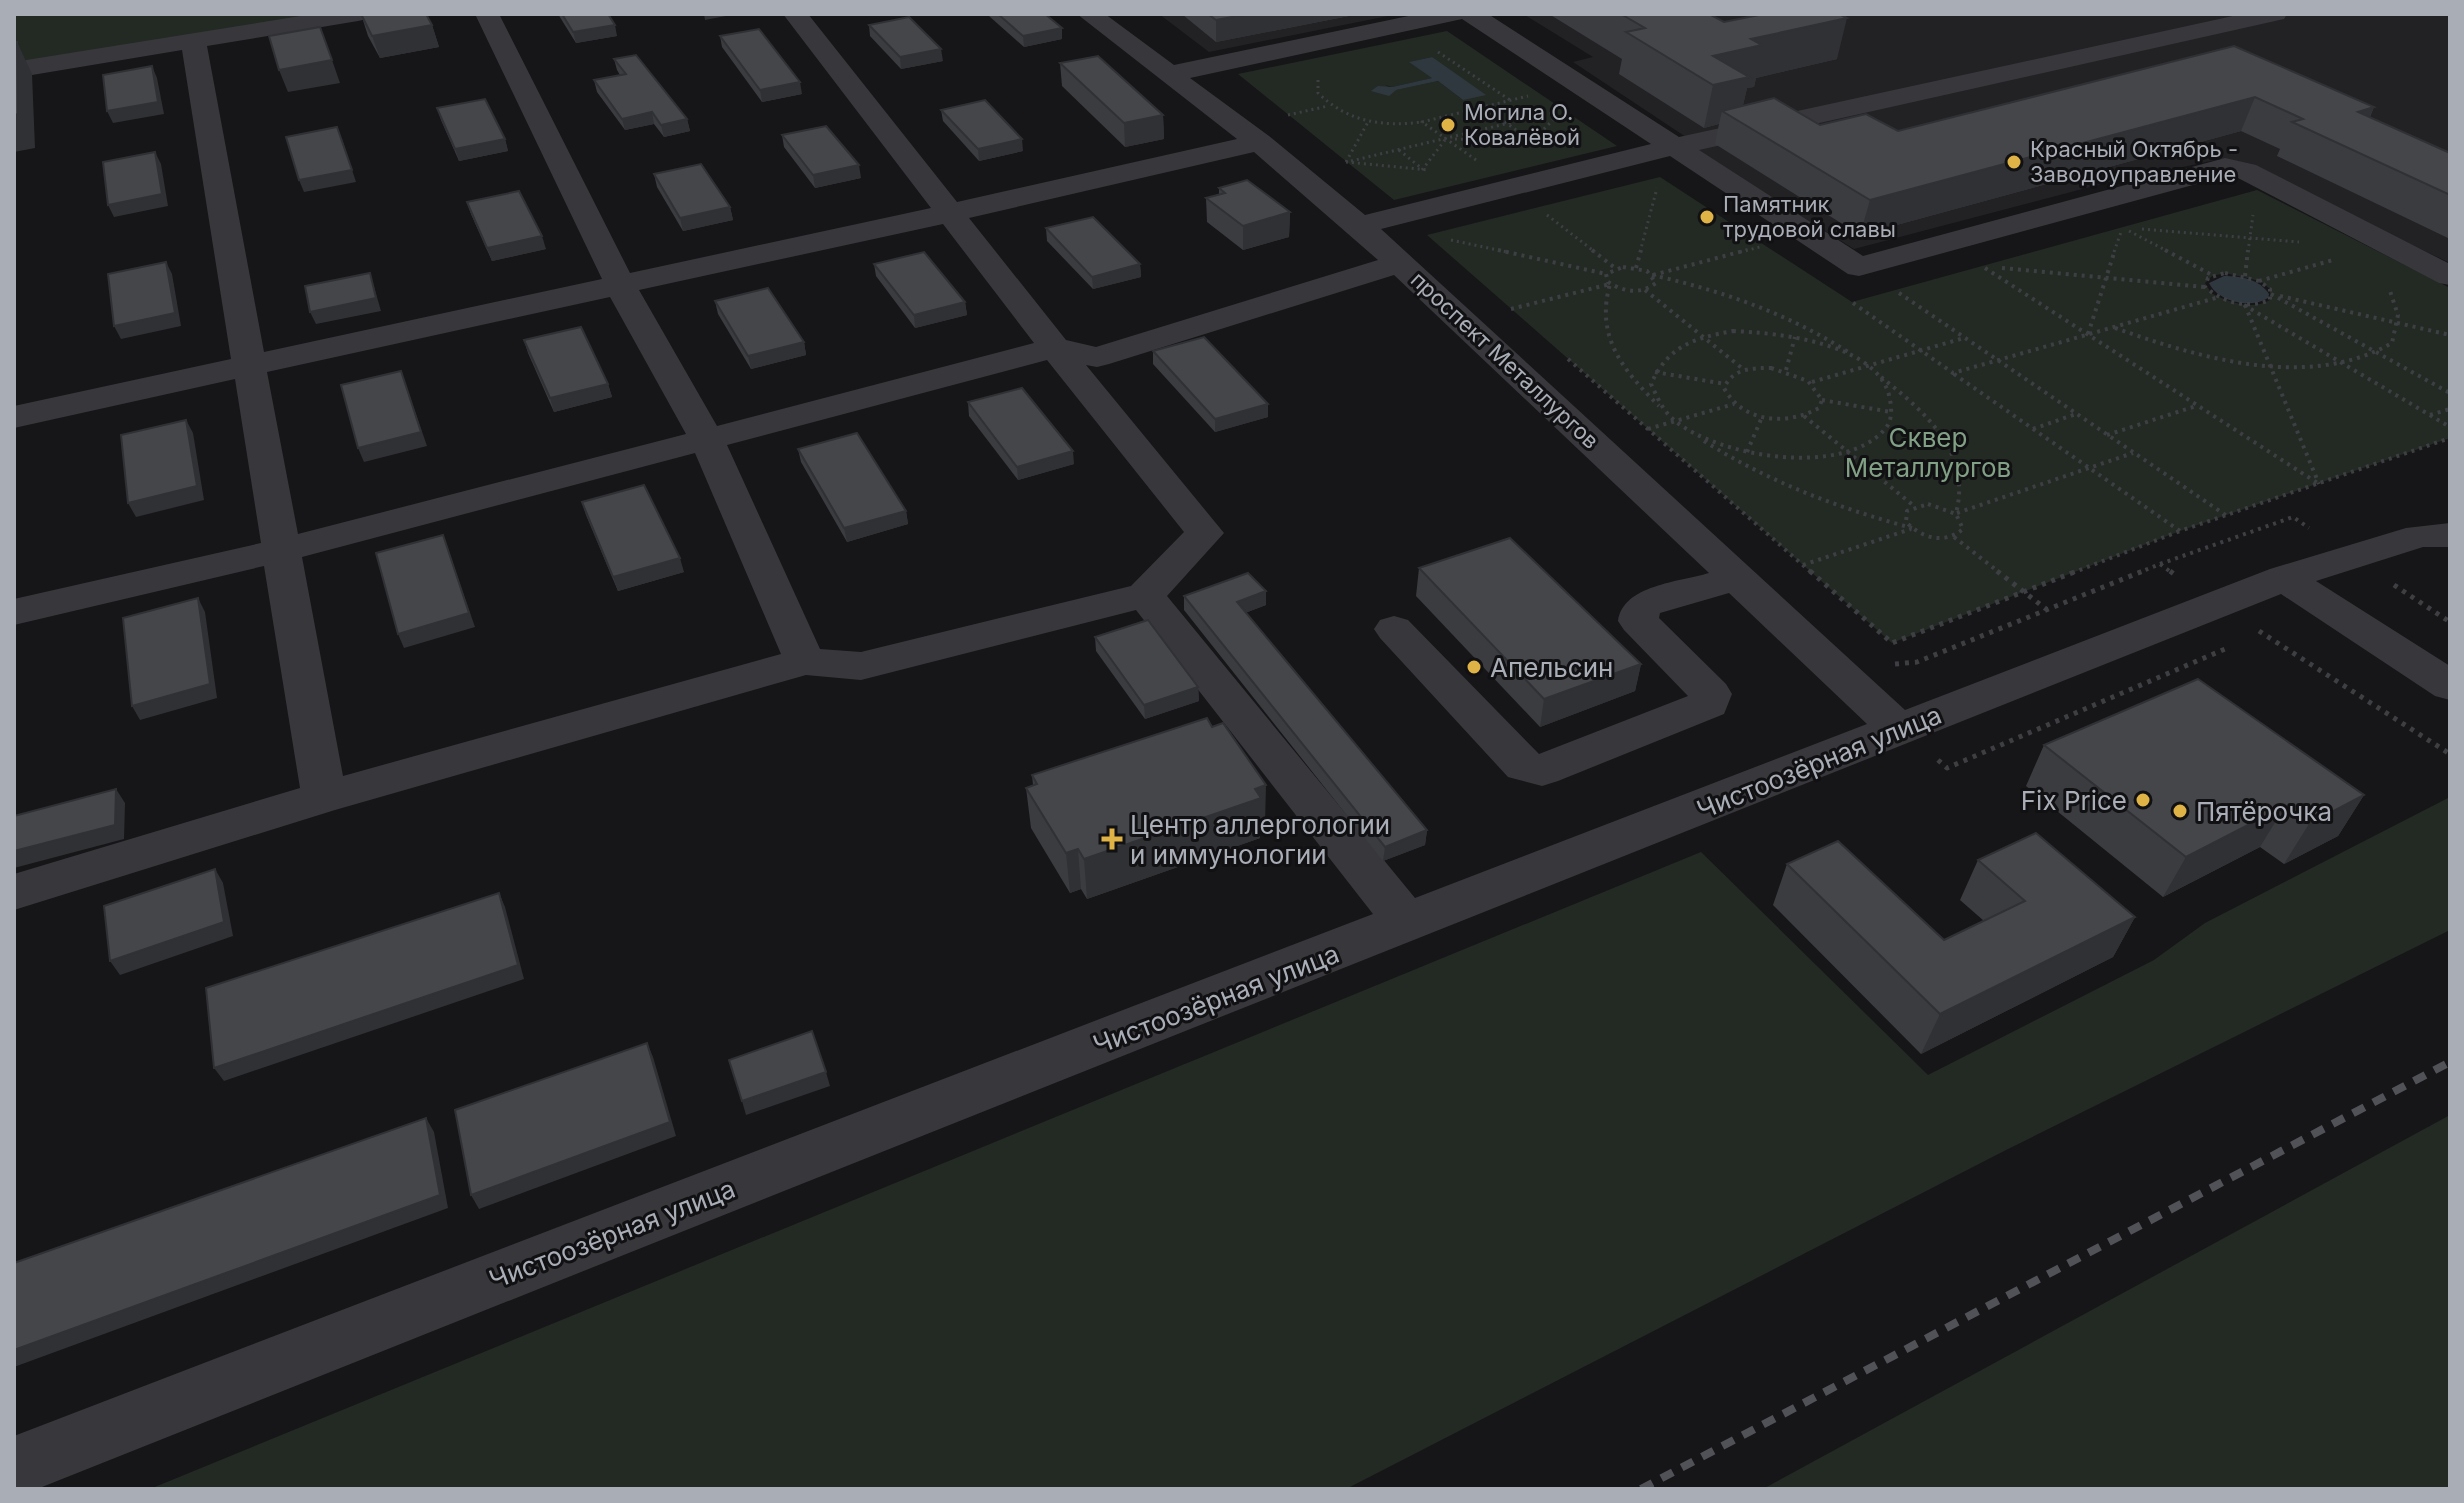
<svg xmlns="http://www.w3.org/2000/svg" width="2464" height="1503" viewBox="0 0 2464 1503" font-family="Inter,sans-serif">
  <rect width="100%" height="100%" fill="#161618"/>
  <g fill="#222225">
    <polygon points="1159,14 1398,14 1209,52"/>
    <polygon points="1523,14 2450,14 2450,263 2254,170 2220,159 2090,187 1854,249 1687,145 1695,143 1573,62 1593,57"/>
  </g>
  <g fill="#232a24" fill-rule="evenodd">
    <polygon points="14,14 345,14 14,67"/>
    <path d="M1447,31L1617,146L1394,200L1238,74ZM1432,57L1463,100L1438,81L1395,90L1385,85L1392,87L1433,78L1410,62Z"/>
    <path d="M1660,177L1852,302L2257,190L2450,288V438L2180,531L1892,643L1427,235ZM2225,273L2260,281L2270,289V300C2251,311 2229,302 2211,293L2205,283L2212,276Z"/>
    <polygon points="2450,797 2450,930 2006,1150 1346,1489 150,1489 1701,852 1928,1075 2154,960 2205,923"/>
    <polygon points="2450,1115 2450,1489 1763,1489"/>
  </g>
  <g fill="#30383f">
    <polygon points="1432,57 1486,95 1463,100 1438,81 1396,90 1389,96 1371,91 1378,86 1392,87 1432,78 1409,62"/>
    <path d="M2224,276C2241,276 2259,279 2269,294L2268,298C2251,309 2218,302 2209,283Z"/>
  </g>
  <g fill="none" stroke-linecap="round" stroke-linejoin="round">
    <g stroke="#3e3f43" stroke-width="3" stroke-dasharray="2 4" stroke-linecap="butt">
      <polyline points="1438,52 1510,100"/>
      <path d="M1318,80V93C1348,122 1382,127 1422,122"/>
      <polyline points="1485,108 1529,139"/>
      <polyline points="1288,115 1328,106"/>
      <polyline points="1455,139 1533,141"/>
      <polyline points="1527,146 1559,114"/>
      <polyline points="1399,150 1420,167"/>
      <polyline points="1476,160 1422,122 1528,96"/>
      <polyline points="1351,161 1555,112"/>
      <polyline points="1346,162 1429,170"/>
      <polyline points="1346,162 1368,122"/>
      <polyline points="1422,170 1445,140"/>
      <polyline points="1547,215 1595,252"/>
      <polyline points="2142,229 2299,242"/>
      <polyline points="2129,231 2169,252"/>
      <polyline points="1451,240 1507,252"/>
      <polyline points="1640,252 1657,188"/>
      <polyline points="1740,252 1760,247"/>
      <polyline points="2114,252 2121,232"/>
      <polyline points="2248,252 2253,215"/>
    </g>
    <g stroke="#3e3f43" stroke-width="4" stroke-dasharray="3 5" stroke-linecap="butt">
      <polyline points="1498,250 1606,274"/>
      <polyline points="1592,250 1615,268"/>
      <polyline points="2165,250 2212,275"/>
      <path d="M1623,267L1647,271L1656,283C1640,295 1624,292 1608,282L1606,274Z"/>
      <polyline points="1636,268 1641,250"/>
      <polyline points="1985,268 2319,484"/>
      <polyline points="2002,268 2205,287"/>
      <path d="M2225,273L2259,281L2270,289V300C2247,309 2224,303 2205,287L2208,278Z"/>
      <path d="M1652,275C1722,291 1787,313 1848,352"/>
      <polyline points="1653,275 1747,250"/>
      <polyline points="2245,276 2248,250"/>
      <polyline points="2259,281 2333,260"/>
      <polyline points="1645,290 1743,369"/>
      <polyline points="1899,293 2227,516"/>
      <polyline points="2271,294 2450,393"/>
      <polyline points="2280,296 2450,335"/>
      <polyline points="1853,303 1953,373 2219,297"/>
      <polyline points="2244,305 2450,427"/>
      <polyline points="2245,305 2319,484"/>
      <path d="M1511,309L1610,284C1595,337 1623,370 1659,406"/>
      <path d="M2115,328C2200,358 2308,391 2392,343L2398,315L2389,288"/>
      <path d="M1733,331C1779,333 1881,343 1890,400C1892,410 1892,421 1885,429C1843,478 1718,457 1674,420C1663,411 1657,397 1651,384C1668,346 1694,338 1733,331Z"/>
      <polyline points="2088,334 2115,250"/>
      <polyline points="1568,359 1812,573"/>
      <path d="M1771,368L1808,381L1822,400L1819,408C1786,426 1743,423 1724,388C1733,368 1752,368 1771,368Z"/>
      <polyline points="1786,370 1795,337"/>
      <polyline points="1655,372 1725,384"/>
      <polyline points="1954,374 2180,531 2450,438"/>
      <path d="M1881,377C1925,412 1972,452 1956,513"/>
      <polyline points="1812,382 1964,338"/>
      <polyline points="1822,400 1891,412"/>
      <polyline points="2430,415 2450,409"/>
      <polyline points="1804,416 1914,506"/>
      <polyline points="1648,429 1734,404"/>
      <polyline points="2033,429 2076,414"/>
      <polyline points="2107,435 2196,406"/>
      <path d="M1704,441C1769,482 1838,508 1912,528"/>
      <polyline points="1747,452 1762,417"/>
      <path d="M1928,504L1956,514L1963,529C1944,545 1922,538 1906,522L1907,511Z"/>
      <polyline points="1957,513 2133,453"/>
      <polyline points="1954,537 2000,573"/>
      <polyline points="2160,564 2293,517 2309,528"/>
      <polyline points="1803,565 1911,529"/>
      <polyline points="2072,573 2180,531"/>
      <polyline points="2138,573 2160,564 2172,573"/>
    </g>
    <g stroke="#3e3f43" stroke-width="5" stroke-dasharray="4 6" stroke-linecap="butt">
      <polyline points="1810,571 1892,643 2077,571"/>
      <polyline points="1997,571 2046,609"/>
      <polyline points="2170,571 2178,577"/>
      <polyline points="2394,585 2450,622"/>
      <polyline points="2259,631 2450,754"/>
      <polyline points="1895,664 1917,662 2143,571"/>
      <polyline points="1938,760 1947,768 2225,649"/>
    </g>
    <path fill="#38383c" fill-rule="evenodd" d="M313,14H370L367,19L358,21L207,46L264,352L602,279L475,14H499L630,273L931,208L783,14H808L957,202L1237,139L1077,14H1105L1174,65L1418,14H1488L1679,137L2242,14H2287L2284,19L2275,21L1699,150L1863,256L2225,158L2256,165L2450,264V285L2439,283L2238,178L2226,176L1859,276L1848,274L1670,156L1381,229L1905,710L2270,569L2406,528L2450,523V547H2423L2316,581L2450,666V700L2435,696L2281,594L37,1489H14V1436L1373,914L1136,610L861,680L806,675L335,810L14,910V874L300,788L264,566L14,625V599L261,543L235,379L14,428V406L231,359L182,50L14,78V62ZM1462,19L1651,144L1365,215L1269,136L1190,78ZM1254,152L1378,260L1096,347L1066,340L969,218ZM943,224L1034,343L717,426L639,290ZM1394,275L1709,573C1679,582 1623,585 1618,621L1624,630L1688,696L1539,754L1408,620L1394,616L1380,620L1374,629L1380,638L1508,777L1542,786L1558,781L1724,714L1732,694L1726,684L1659,618L1660,613L1729,593L1867,724L1415,898L1167,596L1224,533L1086,365L1097,367L1109,364ZM610,297L686,434L298,534L267,372ZM1047,360L1184,532L1131,586L861,652L820,649L727,445ZM695,453L781,654L343,776L302,557Z"/>
    <polyline stroke="#515257" stroke-width="8" stroke-dasharray="13 10" stroke-linecap="butt" points="1641,1489 2450,1062"/>
  </g>
  <g fill="#3b3c40">
    <polygon points="361,14 432,25 439,47 380,58 368,36"/>
    <polygon points="558,14 608,14 617,36 576,43"/>
    <polygon points="989,14 1045,14 1062,28 1062,39 1024,47 989,16"/>
    <polygon points="1180,14 1359,14 1216,42 1183,15"/>
    <polygon points="1549,14 1709,14 1724,22 1757,16 1753,14 1839,14 1837,59 1756,78 1754,87 1747,88 1743,105 1820,125 1898,131 2234,46 2374,107 2370,117 2450,153 2450,239 2277,156 2280,149 2241,131 1860,235 1715,144 1719,124 1704,128 1619,74 1622,59"/>
    <polygon points="869,25 943,61 901,69 870,36"/>
    <polygon points="720,36 802,94 762,102 722,47"/>
    <polygon points="614,59 687,119 690,131 664,137 654,124 625,130 597,92 594,80 620,75 617,70"/>
    <polygon points="1060,63 1163,115 1164,139 1125,147 1062,86"/>
    <polygon points="437,108 505,139 508,151 459,161 441,120"/>
    <polygon points="941,110 1023,151 979,161 943,121"/>
    <polygon points="782,135 861,178 815,188 784,147"/>
    <polygon points="654,174 730,207 733,220 683,231 657,187"/>
    <polygon points="1219,188 1290,212 1289,237 1243,250 1207,222 1206,198 1219,194"/>
    <polygon points="467,202 546,249 492,261 471,214"/>
    <polygon points="1046,228 1140,264 1141,277 1093,289 1047,241"/>
    <polygon points="874,264 965,302 967,315 915,328 876,276"/>
    <polygon points="715,301 804,342 806,355 751,369 718,314"/>
    <polygon points="524,340 608,384 612,397 554,412 528,353"/>
    <polygon points="1153,351 1268,417 1215,432 1153,364"/>
    <polygon points="968,402 1074,464 1018,480 969,416"/>
    <polygon points="798,449 906,511 908,524 847,542 801,462"/>
    <polygon points="582,502 684,572 618,591 586,515"/>
    <polygon points="1419,568 1641,664 1635,691 1540,727 1416,596"/>
    <polygon points="1184,596 1266,605 1245,613 1427,830 1425,845 1383,861 1184,610"/>
    <polygon points="1095,637 1198,687 1199,701 1145,719 1096,651"/>
    <polygon points="2044,745 2364,795 2338,836 2284,864 2260,847 2163,897 2026,786"/>
    <polygon points="1032,775 1265,825 1260,827 1260,838 1087,899 1081,889 1070,893 1031,828 1026,788 1033,785"/>
    <polygon points="1978,860 2135,917 2113,957 1921,1054 1773,905 1787,864 1944,940 1984,921 1960,900"/>
  </g>
  <g fill="#303134">
    <polygon points="704,14 736,14 705,20"/>
    <polygon points="1248,14 1359,14 1216,42 1216,20"/>
    <polygon points="1847,18 1837,59 1756,78 1754,87 1747,88 1740,119 1722,111 1719,124 1704,128 1713,85 1713,56 1751,39"/>
    <polygon points="432,25 439,47 380,58 372,36"/>
    <polygon points="615,25 617,36 576,43 573,32"/>
    <polygon points="1062,28 1062,39 1024,47 1023,36"/>
    <polygon points="17,42 32,74 35,148 14,152"/>
    <polygon points="941,49 943,61 901,69 900,57"/>
    <polygon points="332,60 340,83 288,92 279,70"/>
    <polygon points="152,66 157,78 164,114 113,123 107,111"/>
    <polygon points="800,82 802,94 762,102 760,90"/>
    <polygon points="2255,97 2241,131 1860,235 1870,200"/>
    <polygon points="2374,107 2358,141 2342,146 2358,112"/>
    <polygon points="652,112 654,124 625,130 622,119"/>
    <polygon points="1163,115 1164,139 1125,147 1124,123"/>
    <polygon points="687,119 690,131 664,137 661,125"/>
    <polygon points="342,139 356,182 304,192 299,180"/>
    <polygon points="505,139 508,151 459,161 455,149"/>
    <polygon points="1022,139 1023,151 979,161 978,149"/>
    <polygon points="155,152 161,164 168,206 114,217 108,205"/>
    <polygon points="859,165 861,178 815,188 813,175"/>
    <polygon points="730,207 733,220 683,231 680,218"/>
    <polygon points="1290,212 1289,237 1243,250 1243,226"/>
    <polygon points="542,236 546,249 492,261 487,248"/>
    <polygon points="166,262 172,274 181,326 121,339 114,326"/>
    <polygon points="1140,264 1141,277 1093,289 1092,277"/>
    <polygon points="370,273 381,311 316,324 310,312"/>
    <polygon points="965,302 967,315 915,328 914,315"/>
    <polygon points="804,342 806,355 751,369 748,356"/>
    <polygon points="401,371 427,446 364,462 358,448"/>
    <polygon points="608,384 612,397 554,412 550,398"/>
    <polygon points="1268,404 1268,417 1215,432 1215,419"/>
    <polygon points="186,420 193,433 204,500 136,517 128,503"/>
    <polygon points="1073,451 1074,464 1018,480 1017,467"/>
    <polygon points="906,511 908,524 847,542 844,528"/>
    <polygon points="443,535 475,627 404,648 398,634"/>
    <polygon points="680,558 684,572 618,591 613,577"/>
    <polygon points="1266,591 1266,605 1237,616 1237,602"/>
    <polygon points="198,598 205,612 217,698 140,720 132,706"/>
    <polygon points="1641,664 1635,691 1540,727 1544,699"/>
    <polygon points="1198,687 1199,701 1145,719 1144,705"/>
    <polygon points="1266,785 1265,825 1260,827 1260,838 1087,899 1084,859"/>
    <polygon points="116,789 125,803 124,839 14,868 14,851"/>
    <polygon points="2364,795 2338,836 2284,864 2309,824"/>
    <polygon points="2285,806 2260,847 2163,897 2186,857"/>
    <polygon points="1427,830 1425,845 1383,861 1385,847"/>
    <polygon points="1078,849 1081,889 1070,893 1066,853"/>
    <polygon points="215,869 223,883 233,936 120,975 110,961"/>
    <polygon points="499,893 505,907 524,979 224,1081 214,1068"/>
    <polygon points="2135,917 2113,957 1921,1054 1940,1014"/>
    <polygon points="647,1043 653,1057 676,1136 479,1209 471,1195"/>
    <polygon points="826,1072 830,1086 746,1115 742,1101"/>
    <polygon points="426,1118 434,1132 448,1208 14,1367 14,1350"/>
  </g>
  <g fill="#45464a" stroke="#303134" stroke-width="2">
    <polygon points="361,14 426,14 432,25 372,36"/>
    <polygon points="562,14 608,14 615,25 573,32"/>
    <polygon points="998,14 1045,14 1062,28 1023,36"/>
    <polygon points="1208,14 1248,14 1216,20"/>
    <polygon points="1621,14 1709,14 1724,22 1764,14 1839,14 1847,18 1751,39 1762,45 1713,56 1749,77 1713,85 1626,32 1645,28"/>
    <polygon points="909,17 941,49 900,57 869,25"/>
    <polygon points="320,27 332,60 279,70 269,36"/>
    <polygon points="759,29 800,82 760,90 720,36"/>
    <polygon points="14,42 17,42 18,114 14,115"/>
    <polygon points="2234,46 2374,107 2358,112 2450,153 2450,195 2292,122 2303,119 2255,97 1870,200 1722,111 1774,98 1820,125 1866,114 1898,131"/>
    <polygon points="636,55 687,119 661,125 652,112 622,119 594,80 626,74 614,59"/>
    <polygon points="1098,56 1163,115 1124,123 1060,63"/>
    <polygon points="152,66 158,102 107,111 103,75"/>
    <polygon points="485,99 505,139 455,149 437,108"/>
    <polygon points="985,100 1022,139 978,149 941,110"/>
    <polygon points="826,126 859,165 813,175 782,135"/>
    <polygon points="337,127 352,170 299,180 286,137"/>
    <polygon points="155,152 162,194 108,205 103,162"/>
    <polygon points="701,164 730,207 680,218 654,174"/>
    <polygon points="1247,180 1290,212 1243,226 1206,198 1225,193 1219,188"/>
    <polygon points="519,191 542,236 487,248 467,202"/>
    <polygon points="1093,217 1140,264 1092,277 1046,228"/>
    <polygon points="924,252 965,302 914,315 874,264"/>
    <polygon points="166,262 175,313 114,326 108,274"/>
    <polygon points="370,273 376,298 310,312 305,286"/>
    <polygon points="768,288 804,342 748,356 715,301"/>
    <polygon points="581,327 608,384 550,398 524,340"/>
    <polygon points="1204,337 1268,404 1215,419 1153,351"/>
    <polygon points="401,371 421,432 358,448 341,385"/>
    <polygon points="1022,388 1073,451 1017,467 968,402"/>
    <polygon points="186,420 197,486 128,503 121,435"/>
    <polygon points="857,433 906,511 844,528 798,449"/>
    <polygon points="644,485 680,558 613,577 582,502"/>
    <polygon points="443,535 469,613 398,634 376,553"/>
    <polygon points="1510,538 1641,664 1544,699 1419,568"/>
    <polygon points="1248,573 1266,591 1237,602 1427,830 1385,847 1184,596"/>
    <polygon points="198,598 210,684 132,706 123,618"/>
    <polygon points="1148,620 1198,687 1144,705 1095,637"/>
    <polygon points="2198,679 2364,795 2309,824 2285,806 2186,857 2044,745"/>
    <polygon points="1207,718 1212,727 1223,723 1266,785 1255,789 1261,798 1084,859 1078,849 1066,853 1026,788 1037,784 1032,775"/>
    <polygon points="116,789 115,825 14,851 14,816"/>
    <polygon points="2036,833 2135,917 1940,1014 1787,864 1838,841 1944,940 2025,901 1978,860"/>
    <polygon points="215,869 224,922 110,961 104,906"/>
    <polygon points="499,893 518,965 214,1068 206,988"/>
    <polygon points="812,1031 826,1072 742,1101 729,1060"/>
    <polygon points="647,1043 670,1122 471,1195 455,1110"/>
    <polygon points="426,1118 440,1195 14,1350 14,1263"/>
  </g>
  <g fill="#e0b346" stroke="#111113" stroke-width="3">
    <circle cx="1448" cy="125" r="8"/>
    <circle cx="2014" cy="162" r="8"/>
    <circle cx="1707" cy="217" r="8"/>
    <circle cx="1474" cy="667" r="8"/>
    <circle cx="2143" cy="800" r="8"/>
    <circle cx="2180" cy="811" r="8"/>
    <path d="M1108 827h8v8h8v8h-8v8h-8v-8h-8v-8h8z"/>
  </g>
  <g text-anchor="middle" dominant-baseline="central" stroke-width="6" stroke-linejoin="round" paint-order="stroke">
    <g font-size="22" fill="#a9adb6" stroke="#111113" text-anchor="start">
      <text x="1464" y="112">Могила О.<tspan x="1464" dy="25">Ковалёвой</tspan></text>
      <text x="2030" y="149">Красный Октябрь -<tspan x="2030" dy="25">Заводоуправление</tspan></text>
      <text x="1723" y="204">Памятник<tspan x="1723" dy="25">трудовой славы</tspan></text>
    </g>
    <g font-size="22" fill="#a9adb6" stroke="#111113">
      <text transform="translate(1505 360) rotate(43)">проспект Металлургов</text>
    </g>
    <g font-size="26" fill="#82a085" stroke="#111113">
      <text x="1928" y="437">Сквер<tspan x="1928" dy="30">Металлургов</tspan></text>
    </g>
    <g font-size="26" fill="#a9adb6" stroke="#111113" text-anchor="start">
      <text x="1490" y="667">Апельсин</text>
      <text x="2127" y="800" text-anchor="end">Fix Price</text>
      <text x="2196" y="811">Пятёрочка</text>
      <text x="1130" y="824">Центр аллергологии<tspan x="1130" dy="30">и иммунологии</tspan></text>
    </g>
    <g font-size="26" fill="#a9adb6" stroke="#111113">
      <text transform="translate(1819 762) rotate(-22)">Чистоозёрная улица</text>
      <text transform="translate(1216 999) rotate(-21)">Чистоозёрная улица</text>
      <text transform="translate(612 1234) rotate(-21)">Чистоозёрная улица</text>
    </g>
  </g>
  <rect width="2464" height="1503" fill="none" stroke="#a9adb6" stroke-width="32"/>
</svg>
